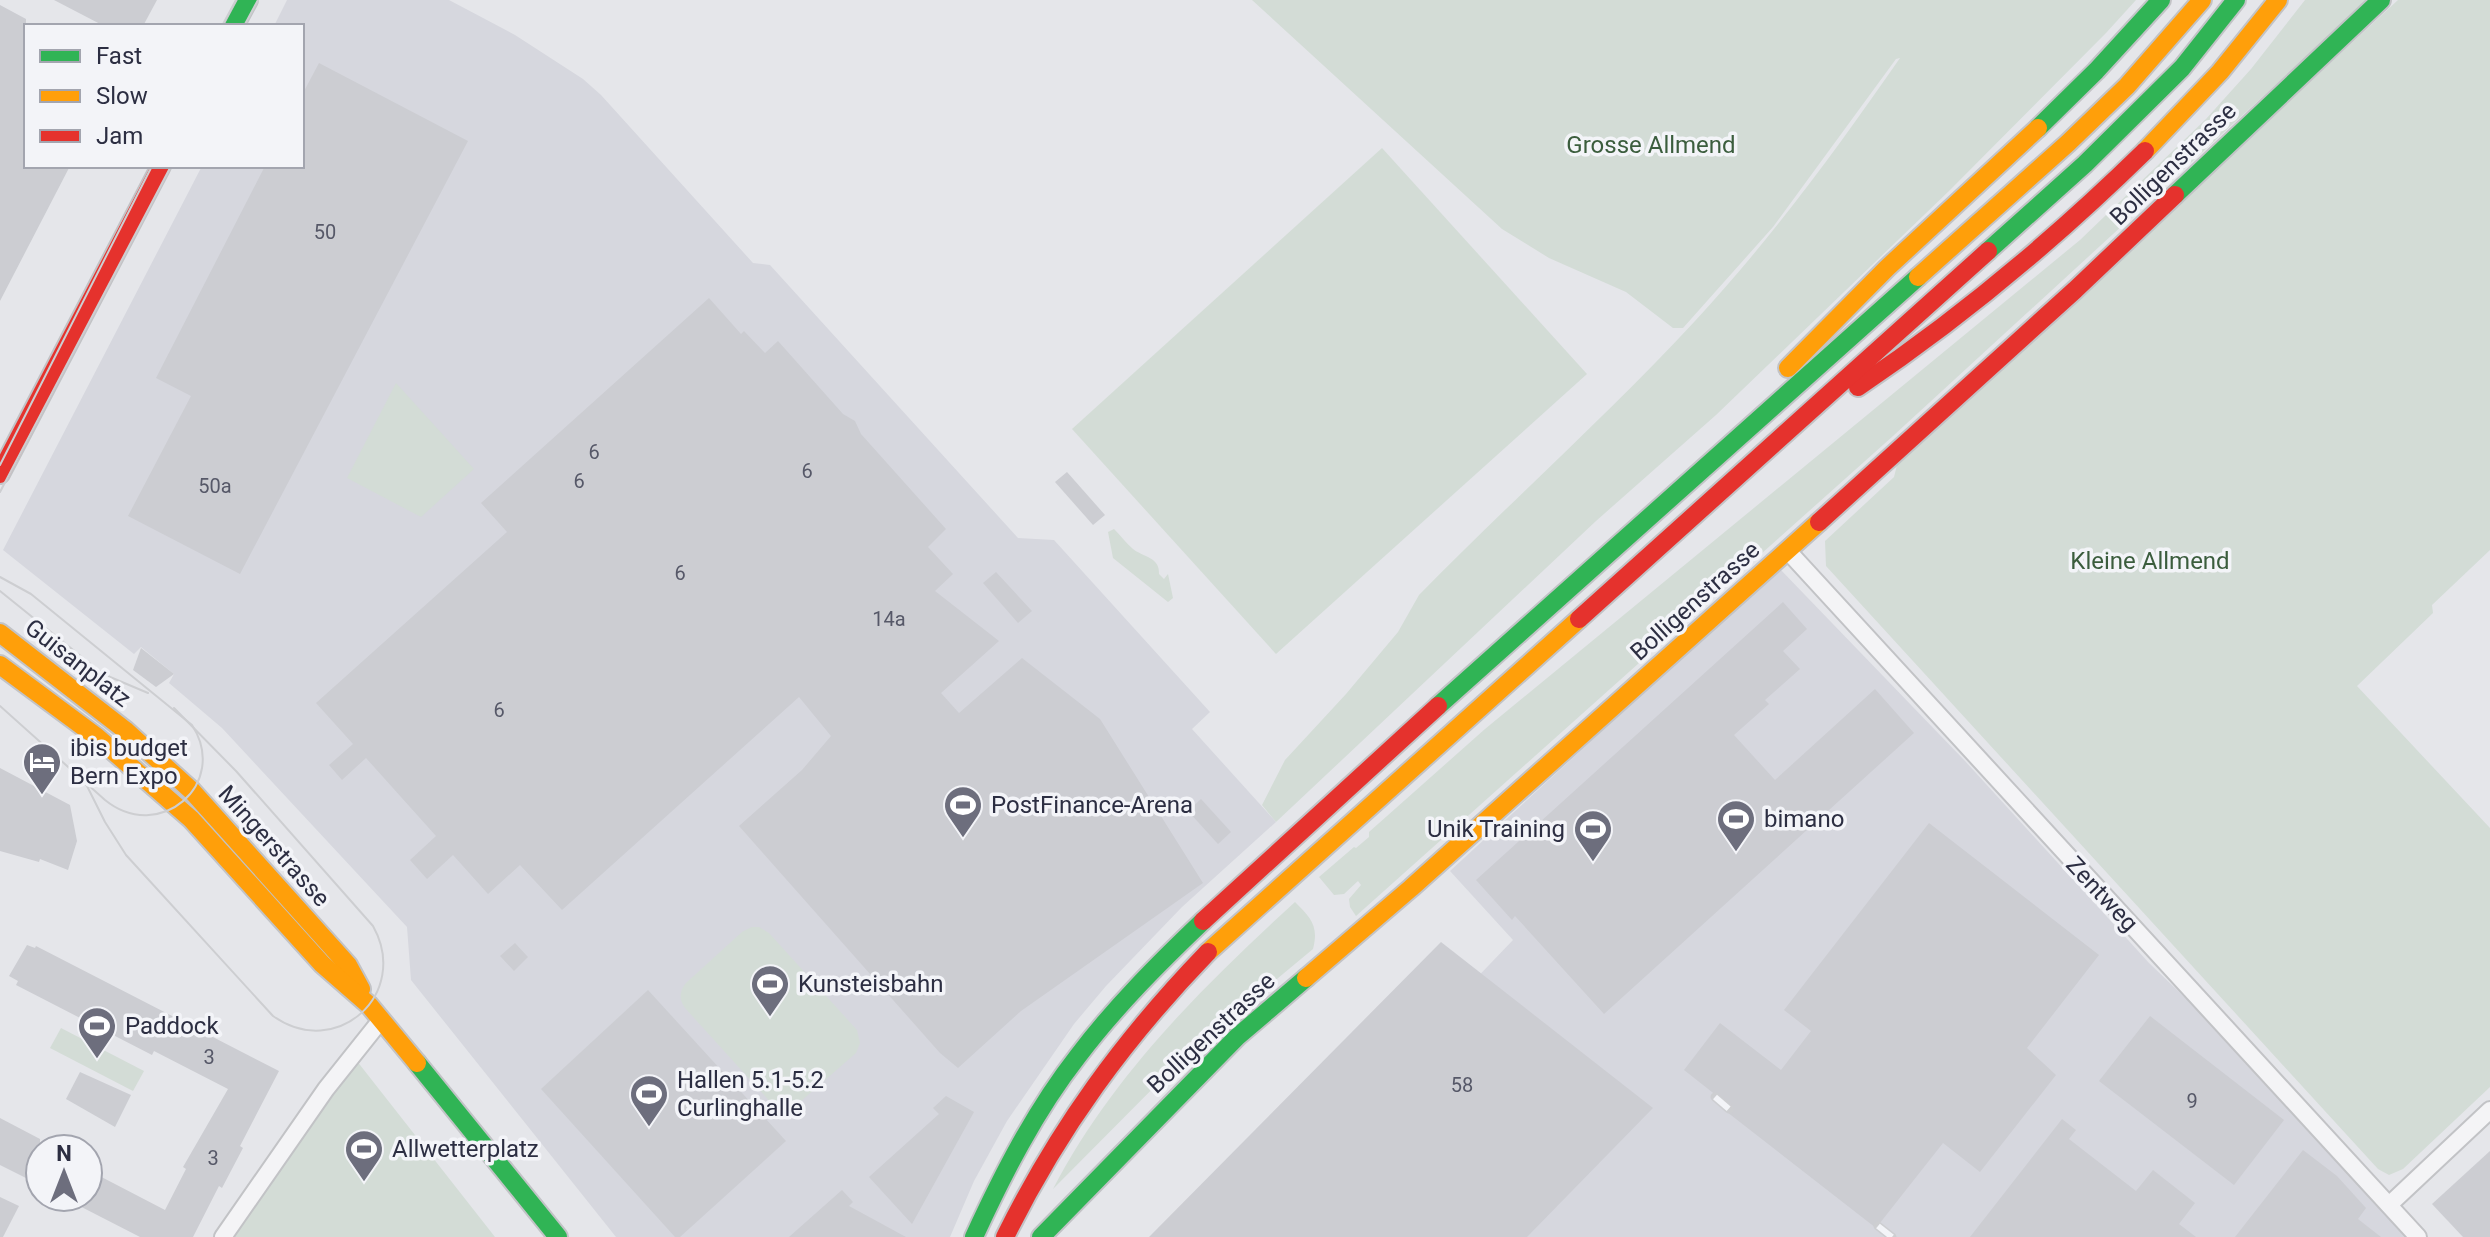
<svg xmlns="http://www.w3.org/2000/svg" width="2490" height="1237" viewBox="0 0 2490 1237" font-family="Roboto,sans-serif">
  <rect width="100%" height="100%" fill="#e5e6ea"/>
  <g fill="#d6d7de">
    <polygon points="287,0 449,0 515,35 583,79 601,95 753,263 770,265 1018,538 1054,540 1210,712 1192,729 1276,822 1182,907 1106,986 1074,1024 1007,1121 974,1181 950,1237 616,1237 411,980 407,927 222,728 169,683 174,674 141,647 134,654 3,550 202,166 302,166 302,26 274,26"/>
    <polygon points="1779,568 1965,761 2149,963 2274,1083 2406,1237 1239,1237 1324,1137 1513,940 1450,871"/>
  </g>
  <g fill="#d3dcd6">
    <path d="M1252,0H2136L2106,33L1949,191L1716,415L1596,521L1276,822L1262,805L1285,760L1346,694L1398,632L1419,595C1510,502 1607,416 1695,321C1771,239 1837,149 1900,58L1896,59L1773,227L1683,328H1673L1626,292L1549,258L1502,229Z"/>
    <polygon points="2305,0 2368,0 1893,436 1356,916 1350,907 1349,899 1361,885 1358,881 1344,894 1334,895 1319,877 1354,847 1356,848 1369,837 1369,832 1485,729 2080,240 2206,119 2251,69"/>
    <polygon points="2398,0 2490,0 2490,550 2432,605 2433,613 2357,686 2490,828 2490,1087 2403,1169 2389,1175 2378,1169 1826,566 1825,541 1894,477 1897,465"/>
    <polygon points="1382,148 1587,374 1276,654 1072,429"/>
    <polygon points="396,383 474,469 421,517 347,478"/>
    <path d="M1114,529C1120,535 1126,543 1133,549C1143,557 1160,557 1159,574L1164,579L1168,574L1173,598L1168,602L1113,558L1108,532Z"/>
    <path d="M1295,902C1311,918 1319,926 1313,949L1187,1054L1053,1189C1111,1077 1203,986 1295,902Z"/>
    <path d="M752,927H759L769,933L857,1030L860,1043L856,1053L792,1109L782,1110L774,1106L685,1008C679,1000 679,991 686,983L742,932Z"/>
    <polygon points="61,1028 144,1071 133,1091 50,1048"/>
    <polygon points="353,1056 495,1237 226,1237"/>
  </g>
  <g fill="#cccdd2">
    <polygon points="54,0 157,0 143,26 104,26"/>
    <polygon points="0,5 26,19 26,166 70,166 0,301"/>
    <polygon points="319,63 468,141 240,574 128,516 191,396 156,378 265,166 302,166 302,95"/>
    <polygon points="709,298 741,334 744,331 765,353 778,341 843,414 855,421 861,434 946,529 928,547 953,574 935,591 999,641 941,693 959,713 1022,658 1100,719 1203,883 1021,1011 958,1068 940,1053 739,826 802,770 831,736 799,697 562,910 520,865 488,894 453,855 427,879 410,860 436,836 366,758 342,780 329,765 353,744 316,703 507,532 481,503"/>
    <polygon points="1067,472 1105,515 1093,525 1055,482"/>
    <polygon points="996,572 1032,611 1018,623 983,583"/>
    <polygon points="1783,602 1807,629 1783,651 1800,669 1765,700 1769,704 1734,735 1775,780 1875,689 1914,733 1604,1014 1515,916 1512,920 1476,880"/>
    <polygon points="141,648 174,674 156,687 133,670"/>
    <polygon points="0,768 70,805 77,841 68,870 40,859 39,862 0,851"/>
    <polygon points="1201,799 1231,832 1218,844 1188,811"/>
    <polygon points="1929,823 2099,955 2027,1048 2056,1075 1980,1172 1943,1143 1876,1228 1727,1112 1731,1107 1684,1070 1720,1023 1781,1070 1811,1031 1784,1010"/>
    <polygon points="1441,942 1653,1108 1527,1237 1149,1237"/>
    <polygon points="515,943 528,957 514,971 500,956"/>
    <polygon points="27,945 35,948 36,946 279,1071 240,1146 243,1148 222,1188 219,1186 193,1237 140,1237 62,1197 88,1197 88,1170 165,1210 186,1169 183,1167 228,1089 154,1051 152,1055 16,985 18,981 9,976"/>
    <polygon points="648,990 786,1141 680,1237 675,1237 541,1089"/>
    <polygon points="2150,1016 2284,1120 2234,1185 2099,1081"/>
    <polygon points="80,1072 131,1095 115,1127 66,1099"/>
    <polygon points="946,1096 974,1112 912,1224 869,1177 939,1114 933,1108"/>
    <polygon points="0,1118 40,1139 40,1185 0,1165"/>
    <polygon points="2062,1119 2076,1130 2069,1139 2136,1191 2153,1170 2195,1203 2179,1224 2196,1237 1970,1237"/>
    <polygon points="2303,1150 2337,1176 2366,1208 2358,1219 2381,1237 2235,1237"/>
    <polygon points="2490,1151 2490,1237 2463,1237 2432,1204"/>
    <polygon points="842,1190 853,1202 849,1206 906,1237 789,1237"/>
    <polygon points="0,1197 19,1206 3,1237 0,1237"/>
  </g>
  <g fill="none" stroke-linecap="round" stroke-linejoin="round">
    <defs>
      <g id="street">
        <polyline points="1787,550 2418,1237"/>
        <polyline points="2389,1205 2490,1110"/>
        <polyline points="223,1237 326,1089 381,1020"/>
      </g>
      <g id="fast">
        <polyline points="234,26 248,0"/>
        <polyline points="2038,128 2096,71 2161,0"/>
        <polyline points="2175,195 2381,0"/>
        <polyline points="1988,251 2085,164 2182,68 2236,0"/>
        <polyline points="1438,706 1918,277"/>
        <polyline points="417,1063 558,1237"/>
        <path d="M974,1237C1003,1174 1035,1111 1078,1056C1115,1007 1159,963 1203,921"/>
        <polyline points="1041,1237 1237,1037 1306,978"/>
      </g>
      <g id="slow">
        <polyline points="2145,151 2220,72 2278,0"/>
        <polyline points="1918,277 2068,143 2127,86 2202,0"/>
        <polyline points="1788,368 1887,268 2038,128"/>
        <polyline points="0,633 125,730 192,791 348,965 361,989"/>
        <polyline points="0,665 97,737 191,819 322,964 369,1005 417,1063"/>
        <polyline points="1208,952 1579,619"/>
        <polyline points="1306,978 1411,888 1819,522"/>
      </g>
      <g id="jam">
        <path d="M1858,387C1961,318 2057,237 2145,151"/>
        <polyline points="0,474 161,166"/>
        <polyline points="1819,522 2075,290 2175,195"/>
        <polyline points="1579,619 1988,251"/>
        <polyline points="1203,921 1438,706"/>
        <path d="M1005,1237C1059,1128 1124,1039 1208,952"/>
      </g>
    </defs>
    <use href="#street" stroke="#c2c3c6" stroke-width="20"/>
    <use href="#fast" stroke="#c2c3c6" stroke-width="22"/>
    <use href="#slow" stroke="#c2c3c6" stroke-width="22"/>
    <use href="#jam" stroke="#c2c3c6" stroke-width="22"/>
    <use href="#street" stroke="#f4f4f6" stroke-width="16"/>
    <use href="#fast" stroke="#30b455" stroke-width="18"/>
    <use href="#slow" stroke="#ff9f0a" stroke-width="18"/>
    <use href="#jam" stroke="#e5322d" stroke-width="18"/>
    <g stroke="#cdced1" stroke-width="2">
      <polyline points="222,26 236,0"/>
      <polyline points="244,26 258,0"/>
      <polyline points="0,465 152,166"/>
      <polyline points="0,492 171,166"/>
      <path d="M0,577L31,594L192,725C230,784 159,844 105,800L0,706"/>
      <polyline points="0,591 103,674 148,693"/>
      <path d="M69,767L87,786L105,822L126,855L273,1016C336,1061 411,994 373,926L236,771L174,708"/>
    </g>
    <defs>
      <g id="rail">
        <polyline points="1715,1097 1729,1109"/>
        <polyline points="1878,1226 1892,1237"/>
      </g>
    </defs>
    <use href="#rail" stroke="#cdced1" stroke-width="9"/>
    <use href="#rail" stroke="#f3f4f8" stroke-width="6" stroke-dasharray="18" stroke-linecap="butt"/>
  </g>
  <defs>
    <symbol id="hotel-pin" viewBox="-11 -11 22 30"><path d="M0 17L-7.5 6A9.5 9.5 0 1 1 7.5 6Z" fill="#6d6e7d" stroke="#f3f4f8"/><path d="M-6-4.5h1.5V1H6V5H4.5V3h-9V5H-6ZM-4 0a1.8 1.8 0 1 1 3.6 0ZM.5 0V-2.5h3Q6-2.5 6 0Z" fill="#fff"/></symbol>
    <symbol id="stadium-pin" viewBox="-11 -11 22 30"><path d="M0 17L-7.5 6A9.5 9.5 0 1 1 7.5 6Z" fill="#6d6e7d" stroke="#f3f4f8"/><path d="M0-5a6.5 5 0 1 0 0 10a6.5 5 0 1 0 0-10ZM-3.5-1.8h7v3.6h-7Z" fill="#fff"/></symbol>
  </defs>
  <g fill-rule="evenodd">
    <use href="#hotel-pin" x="20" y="740" width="44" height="60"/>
    <use href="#stadium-pin" x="941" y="783" width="44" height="60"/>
    <use href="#stadium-pin" x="1714" y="797" width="44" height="60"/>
    <use href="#stadium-pin" x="1571" y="807" width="44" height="60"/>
    <use href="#stadium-pin" x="748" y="962" width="44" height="60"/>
    <use href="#stadium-pin" x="75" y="1004" width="44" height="60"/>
    <use href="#stadium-pin" x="627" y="1072" width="44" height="60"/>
    <use href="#stadium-pin" x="342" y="1127" width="44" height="60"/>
  </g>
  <g text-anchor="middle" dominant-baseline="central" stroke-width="7" stroke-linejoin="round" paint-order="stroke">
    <g font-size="20" fill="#565868">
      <text x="325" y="232">50</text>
      <text x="594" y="452">6</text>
      <text x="807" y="471">6</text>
      <text x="579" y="481">6</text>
      <text x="215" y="486">50a</text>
      <text x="680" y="573">6</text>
      <text x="889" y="619">14a</text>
      <text x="499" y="710">6</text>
      <text x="209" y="1057">3</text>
      <text x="1462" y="1085">58</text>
      <text x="2192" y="1101">9</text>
      <text x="213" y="1158">3</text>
    </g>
    <g font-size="24" fill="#3b5d3d" stroke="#f3f4f8">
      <text x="1651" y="145">Grosse Allmend</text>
      <text x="2150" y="561">Kleine Allmend</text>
    </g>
    <g font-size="24" fill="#2c2e42" stroke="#f3f4f8">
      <text transform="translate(2173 164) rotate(-44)">Bolligenstrasse</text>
      <text transform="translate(1695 601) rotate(-42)">Bolligenstrasse</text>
      <text transform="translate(78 663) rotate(38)">Guisanplatz</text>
      <text transform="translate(274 846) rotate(48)">Mingerstrasse</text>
      <text transform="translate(2102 894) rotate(47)">Zentweg</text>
      <text transform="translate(1211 1033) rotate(-43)">Bolligenstrasse</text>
    </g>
    <g font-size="24" fill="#2c2e42" stroke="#f3f4f8" text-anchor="start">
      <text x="70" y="748">ibis budget<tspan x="70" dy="28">Bern Expo</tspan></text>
      <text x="991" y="805">PostFinance-Arena</text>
      <text x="1764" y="819">bimano</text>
      <text x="1565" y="829" text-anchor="end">Unik Training</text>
      <text x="798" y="984">Kunsteisbahn</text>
      <text x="125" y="1026">Paddock</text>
      <text x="677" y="1080">Hallen 5.1-5.2<tspan x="677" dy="28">Curlinghalle</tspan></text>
      <text x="392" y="1149">Allwetterplatz</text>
    </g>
  </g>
  <rect x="24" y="24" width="280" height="144" fill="#f3f4f8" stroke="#a3a5af" stroke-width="2"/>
  <rect x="40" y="50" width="40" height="12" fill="#30b455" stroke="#a3a5af" stroke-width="2"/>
  <text x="96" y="64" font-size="24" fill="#2c2e42">Fast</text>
  <rect x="40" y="90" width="40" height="12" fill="#ff9f0a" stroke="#a3a5af" stroke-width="2"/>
  <text x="96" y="104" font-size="24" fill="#2c2e42">Slow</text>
  <rect x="40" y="130" width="40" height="12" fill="#e5322d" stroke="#a3a5af" stroke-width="2"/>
  <text x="96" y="144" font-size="24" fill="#2c2e42">Jam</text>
  <g transform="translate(64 1173)"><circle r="38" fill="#f3f4f8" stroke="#a3a5af" stroke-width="2"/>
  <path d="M0-6L14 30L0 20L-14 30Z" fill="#6d6e7d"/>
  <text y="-12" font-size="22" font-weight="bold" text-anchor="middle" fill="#2c2e42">N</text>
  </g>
</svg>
